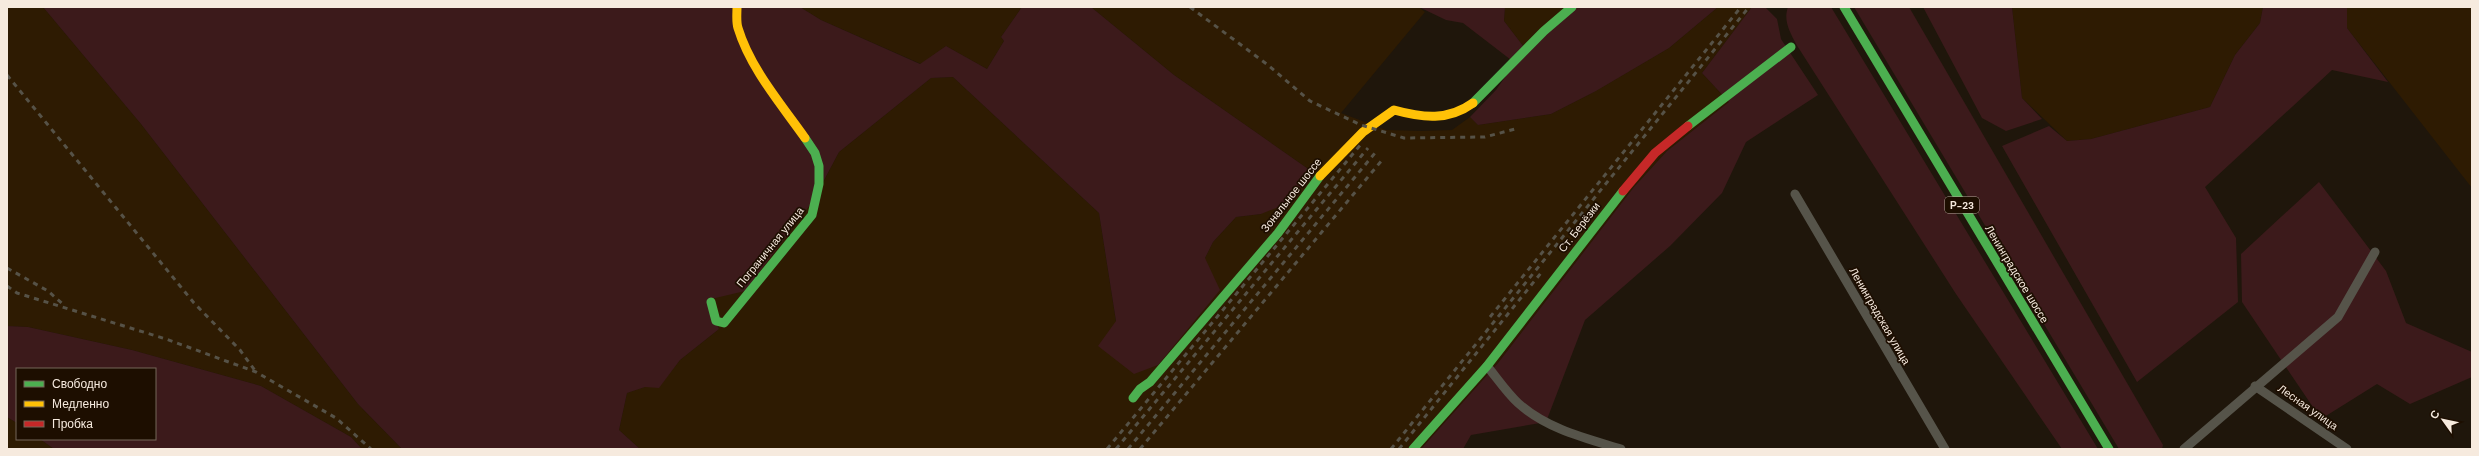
<svg xmlns="http://www.w3.org/2000/svg" width="2479" height="456" viewBox="0 0 2479 456" font-family="'DM Sans',sans-serif">
  <rect width="100%" height="100%" fill="#1f160b"/>
  <g fill="#2e1b02">
    <polygon points="7,7 43,7 141,124 358,404 402,449 362,449 351,437 261,386 132,350 28,327 7,326"/>
    <polygon points="800,7 1022,7 1001,37 1004,41 987,69 946,46 921,64 821,20"/>
    <polygon points="1091,7 1419,7 1425,12 1341,113 1386,130 1421,131 1452,130 1470,117 1478,125 1551,114 1594,92 1669,48 1718,7 1752,7 1702,73 1729,102 1667,151 1634,187 1498,363 1421,449 640,449 619,430 627,393 645,387 659,387 680,360 719,329 707,300 813,201 839,152 931,78 953,77 1099,213 1116,322 1205,258 1213,242 1236,217 1261,214 1314,173 1174,75"/>
    <polygon points="1505,7 1577,7 1527,51 1504,21"/>
    <polygon points="2012,7 2263,7 2260,23 2235,55 2210,107 2091,139 2067,141 2022,98"/>
    <polygon points="2347,7 2472,7 2472,188 2347,28"/>
    <polygon points="7,417 17,423 17,439 40,439 54,449 7,449"/>
  </g>
  <g fill="#3c1a1b">
    <polygon points="43,7 800,7 821,20 920,64 946,46 987,69 1004,41 1001,37 1022,7 1091,7 1174,75 1314,173 1286,204 1261,214 1236,217 1213,242 1205,258 1220,290 1158,365 1134,374 1098,346 1116,321 1099,213 953,77 931,78 839,152 813,201 745,291 707,300 719,329 680,360 659,388 645,387 627,393 619,430 640,449 402,449 358,404 141,124"/>
    <polygon points="1419,7 1505,7 1504,21 1527,51 1577,7 1718,7 1669,48 1596,91 1551,114 1478,125 1470,117 1496,90 1515,63 1463,23 1446,20"/>
    <polygon points="1752,7 1765,7 1777,19 1781,39 1818,95 1746,142 1722,193 1670,246 1585,320 1546,422 1471,435 1463,449 1421,449 1498,363 1634,187 1667,151 1729,102 1702,73"/>
    <path d="M1788,7H1831L2098,449H2062L1956,294L1796,44C1790,32 1783,21 1788,7Z"/>
    <polygon points="1854,7 1909,7 2163,445 2162,449 2119,449"/>
    <polygon points="1923,7 2012,7 2022,98 2042,119 2006,131 1982,118"/>
    <polygon points="2263,7 2347,7 2347,28 2388,82 2332,70 2205,187 2236,238 2238,302 2137,382 2002,146 2049,126 2067,141 2091,139 2210,107 2235,55 2260,23"/>
    <polygon points="2319,182 2386,271 2406,323 2472,352 2472,377 2410,404 2377,384 2321,419 2242,302 2241,254"/>
    <polygon points="7,326 28,327 132,350 261,386 351,437 362,449 54,449 40,439 155,439 155,369 17,369 17,423 7,417"/>
  </g>
  <g fill="none" stroke-linecap="round" stroke-linejoin="round">
    <g stroke="#56544a" stroke-width="9">
      <polyline points="1795,194 1945,449"/>
      <path d="M1487,366C1497,378 1507,393 1518,403C1547,429 1585,438 1621,449"/>
      <polyline points="2255,386 2347,449"/>
      <polyline points="2184,449 2338,317 2375,252"/>
    </g>
    <g stroke="#4caf50" stroke-width="9">
      <polyline points="1844,7 2109,449"/>
      <polyline points="1473,103 1544,31 1572,7"/>
      <polyline points="1688,126 1791,47"/>
      <polyline points="711,302 716,321 724,323 812,215 819,184 819,166 815,153 805,138"/>
      <polyline points="1133,398 1140,389 1150,382 1278,233 1320,176"/>
      <polyline points="1413,449 1487,366 1623,191"/>
    </g>
    <g stroke="#ffc107" stroke-width="9">
      <path d="M737,7C737,14 736,22 738,28C750,68 781,104 805,138"/>
      <path d="M1320,176L1363,132L1394,110C1423,118 1448,121 1473,103"/>
    </g>
    <polyline stroke="#c62828" stroke-width="9" points="1623,191 1655,153 1688,126"/>
    <g stroke="#565247" stroke-width="3" stroke-dasharray="5 5" stroke-linecap="butt">
      <polyline points="1190,7 1268,65 1310,101 1361,125 1404,138 1485,137 1515,129"/>
      <polyline points="7,75 194,303 240,350 256,372"/>
      <polyline points="7,268 48,291 65,306"/>
      <polyline points="7,286 17,293 166,339 256,372 336,418 371,449"/>
      <polyline points="1490,317 1741,7"/>
      <polyline points="1107,449 1362,143"/>
      <polyline points="1116,449 1368,148"/>
      <polyline points="1128,449 1375,153"/>
      <polyline points="1140,449 1383,159"/>
      <polyline points="1391,449 1749,7"/>
      <polyline points="1399,449 1541,273"/>
    </g>
  </g>
  <g text-anchor="middle" dominant-baseline="central" stroke-width="3.5" stroke-linejoin="round" paint-order="stroke">
    <rect fill="#1d0e00" stroke="#b5a89b" stroke-width="1" x="1945" y="197" width="34" height="16" rx="3"/>
    <g font-size="10" font-weight="bold" fill="#f6eade">
      <text x="1962" y="205">Р-23</text>
    </g>
    <g font-size="11" fill="#f6eade" stroke="#1d0e00">
      <text transform="translate(1291 195) rotate(-52)">Зональное шоссе</text>
      <text transform="translate(1579 227) rotate(-52)">Ст. Берёзки</text>
      <text transform="translate(770 247) rotate(-51)">Пограничная улица</text>
      <text transform="translate(2017 274) rotate(59)">Ленинградское шоссе</text>
      <text transform="translate(1880 316) rotate(60)">Ленинградская улица</text>
      <text transform="translate(2308 407) rotate(35)">Лесная улица</text>
    </g>
  </g>
  <rect width="2479" height="456" fill="none" stroke="#f6eade" stroke-width="16"/>
  <rect x="16" y="368" width="140" height="72" fill="#1d0e00" stroke="#746659"/>
  <rect x="24" y="381" width="20" height="6" fill="#4caf50" stroke="#746659"/>
  <text x="52" y="388" font-size="12" fill="#f6eade">Свободно</text>
  <rect x="24" y="401" width="20" height="6" fill="#ffc107" stroke="#746659"/>
  <text x="52" y="408" font-size="12" fill="#f6eade">Медленно</text>
  <rect x="24" y="421" width="20" height="6" fill="#c62828" stroke="#746659"/>
  <text x="52" y="428" font-size="12" fill="#f6eade">Пробка</text>
  <g transform="translate(2443 420) rotate(303)" stroke="#1d0e00" stroke-width="3" paint-order="stroke">
  <path d="M0-3L7 15L0 10L-7 15Z" fill="#f6eade"/>
  <text y="-6" font-size="11" font-weight="bold" text-anchor="middle" fill="#f6eade">С</text>
  </g>
</svg>
